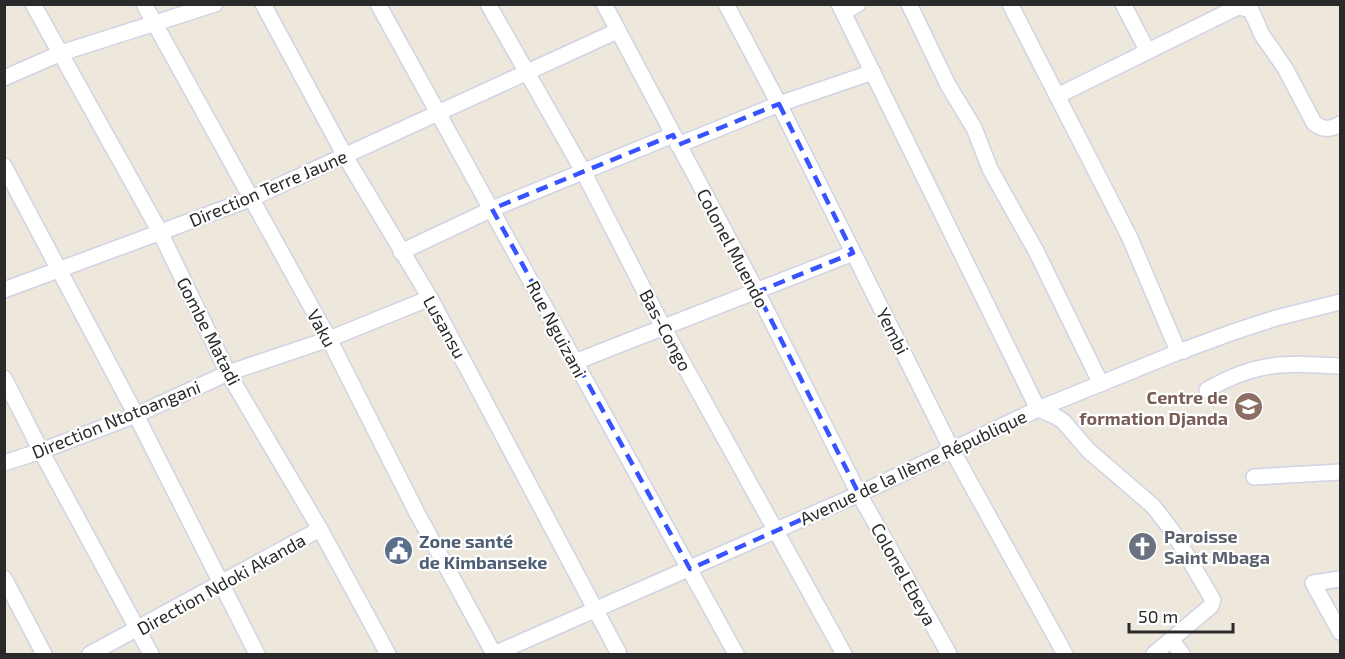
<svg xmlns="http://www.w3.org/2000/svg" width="1345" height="659" viewBox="0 0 1345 659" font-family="'Exo 2',sans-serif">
  <rect width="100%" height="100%" fill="#eee7db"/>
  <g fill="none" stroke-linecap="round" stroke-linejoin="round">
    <defs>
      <g id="minor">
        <polyline points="33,4 160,232 228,373 320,529 388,654"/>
        <polyline points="144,4 329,339 417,513 494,654"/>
        <polyline points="263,4 345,156 430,298 619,654"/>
        <polyline points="378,4 736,654"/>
        <polyline points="488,4 583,171 663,327 844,654"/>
        <polyline points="604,4 757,292 859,494 949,654"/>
        <polyline points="726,4 779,104 952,450 1065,654"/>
        <polyline points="839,4 1038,409 1055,416 1063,421 1089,451 1153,506 1173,532 1213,600 1211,606 1154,654"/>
        <polyline points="909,4 948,85 974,128 990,169 1036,251 1101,384"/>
        <polyline points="1010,4 1129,236 1178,351 1184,351"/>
        <polyline points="1123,4 1147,50"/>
        <path d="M1238,4L1239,7L1251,10L1262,35L1285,68L1314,123C1323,130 1330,130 1340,124"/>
        <polyline points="844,12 858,4"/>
        <polyline points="4,78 61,53 215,4"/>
        <polyline points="1057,96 1244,4"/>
        <polyline points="678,145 779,104 873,72"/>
        <polyline points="4,166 136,415 257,654"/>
        <polyline points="401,252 492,209 673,135"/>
        <polyline points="4,290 250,199 617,31"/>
        <polyline points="575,362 853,253"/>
        <polyline points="4,378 41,451 151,654"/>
        <path d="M1207,390C1256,361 1286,363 1340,366"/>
        <polyline points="4,463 41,451 136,415 228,373 329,339 430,298"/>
        <polyline points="1254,477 1340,472"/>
        <polyline points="4,578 44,654"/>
        <polyline points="1340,579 1313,583 1340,632"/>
        <polyline points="1172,641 1182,654"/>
        <polyline points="90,654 320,529"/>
        <polyline points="494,654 859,494 1038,409 1176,353 1236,331 1276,318 1340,302"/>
      </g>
    </defs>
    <use href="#minor" stroke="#d0d3e5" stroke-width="18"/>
    <use href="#minor" stroke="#fff" stroke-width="15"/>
  </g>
  <path fill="none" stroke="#3752ff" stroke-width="4.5" stroke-dasharray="12 8" stroke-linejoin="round" d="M779,104L853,253L757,292L859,494L690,569L492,209L673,135L678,145Z"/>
  <defs>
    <symbol id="school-disc" viewBox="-11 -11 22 22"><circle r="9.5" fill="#8d6e63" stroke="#fff"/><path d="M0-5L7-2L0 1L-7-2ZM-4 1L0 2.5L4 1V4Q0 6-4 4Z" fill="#fff"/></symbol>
    <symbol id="church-disc" viewBox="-11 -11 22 22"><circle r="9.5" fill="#6b7280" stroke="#fff"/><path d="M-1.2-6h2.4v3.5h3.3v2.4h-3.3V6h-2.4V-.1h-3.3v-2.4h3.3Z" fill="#fff"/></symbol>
    <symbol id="civic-disc" viewBox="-11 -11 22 22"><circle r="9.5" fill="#5c6f8a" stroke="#fff"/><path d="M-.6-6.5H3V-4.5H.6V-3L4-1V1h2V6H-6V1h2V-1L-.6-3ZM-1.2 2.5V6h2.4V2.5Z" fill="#fff"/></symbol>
  </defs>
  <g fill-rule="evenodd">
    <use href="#school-disc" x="1232" y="390" width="33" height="33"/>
    <use href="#church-disc" x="1126" y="530" width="33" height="33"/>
    <use href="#civic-disc" x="382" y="534" width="33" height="33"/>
  </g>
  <g text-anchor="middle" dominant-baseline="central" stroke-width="4.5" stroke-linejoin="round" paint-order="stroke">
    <g font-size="18" fill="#2a2a2a" stroke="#fff">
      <text transform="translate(268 188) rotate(-23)">Direction Terre Jaune</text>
      <text transform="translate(733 248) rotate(62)">Colonel Muendo</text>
      <text transform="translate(445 327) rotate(61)">Lusansu</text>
      <text transform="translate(322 328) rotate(61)">Vaku</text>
      <text transform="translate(557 329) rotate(62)">Rue Nguizani</text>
      <text transform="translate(666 330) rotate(62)">Bas-Congo</text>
      <text transform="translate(209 331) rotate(63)">Gombe Matadi</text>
      <text transform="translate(893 331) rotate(63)">Yembi</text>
      <text transform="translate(116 419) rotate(-22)">Direction Ntotoangani</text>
      <text transform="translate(913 467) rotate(-25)">Avenue de la IIème République</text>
      <text transform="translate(904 574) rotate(61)">Colonel Ebeya</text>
      <text transform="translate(221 584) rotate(-29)">Direction Ndoki Akanda</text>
    </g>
    <g font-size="18" font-weight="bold" fill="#785e54" stroke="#fff" text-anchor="end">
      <text x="1228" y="397">Centre de<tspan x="1228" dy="21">formation Djanda</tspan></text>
    </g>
    <g font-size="18" font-weight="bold" fill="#5b616d" stroke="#fff" text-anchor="start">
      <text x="1164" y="536">Paroisse<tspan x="1164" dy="21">Saint Mbaga</tspan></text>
    </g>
    <g font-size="18" font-weight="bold" fill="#4e5e75" stroke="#fff" text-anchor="start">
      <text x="419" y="541">Zone santé<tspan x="419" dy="21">de Kimbanseke</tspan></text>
    </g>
  </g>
  <rect width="1345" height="659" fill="none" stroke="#2a2a2a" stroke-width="12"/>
  <path d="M1129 623v9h104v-9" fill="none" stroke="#2a2a2a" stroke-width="3"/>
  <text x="1138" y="623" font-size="18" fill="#2a2a2a" stroke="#ffffff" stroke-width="4.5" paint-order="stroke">50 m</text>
</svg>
